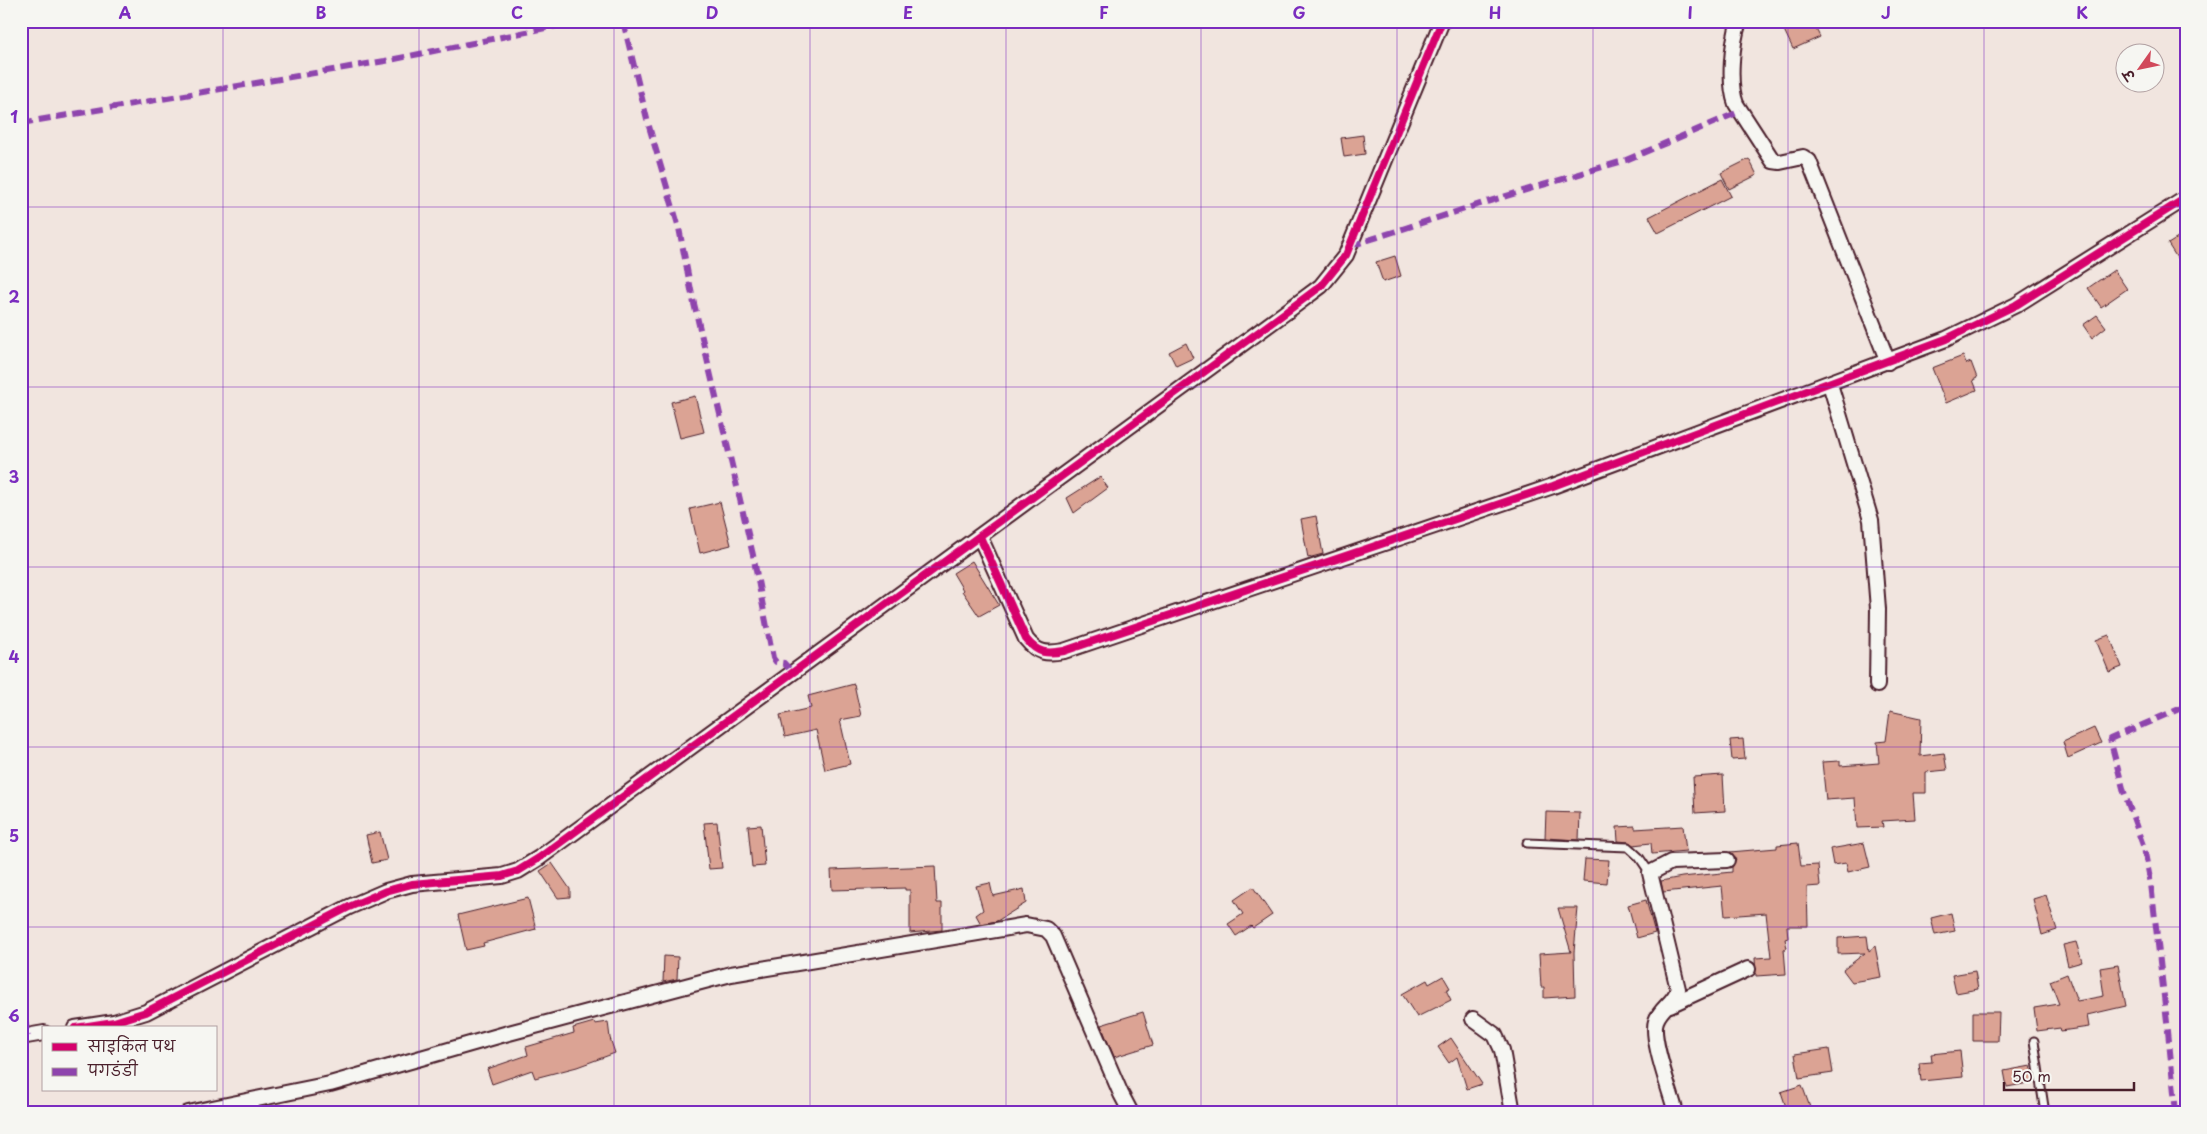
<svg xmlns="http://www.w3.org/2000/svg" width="2207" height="1134" viewBox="0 0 2207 1134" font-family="'Playpen Sans','Playpen Sans Deva',sans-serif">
  <rect width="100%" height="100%" fill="#f1e5df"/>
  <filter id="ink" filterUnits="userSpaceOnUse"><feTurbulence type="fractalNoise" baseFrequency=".02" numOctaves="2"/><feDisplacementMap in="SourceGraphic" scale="10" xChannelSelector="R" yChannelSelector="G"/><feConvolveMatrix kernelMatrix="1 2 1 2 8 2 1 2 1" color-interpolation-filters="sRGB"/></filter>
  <g filter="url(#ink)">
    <g fill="#dba394" stroke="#4a1f2b">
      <polygon points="1803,21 1812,21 1820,37 1793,49 1784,30"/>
      <polygon points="1363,135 1365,154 1344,157 1341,138"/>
      <polygon points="1749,159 1757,175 1729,189 1721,173"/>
      <polygon points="1722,179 1731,196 1658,233 1649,217"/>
      <polygon points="2186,233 2186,272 2168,244"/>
      <polygon points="1395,256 1401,276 1383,282 1376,262"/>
      <polygon points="2114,270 2127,289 2101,307 2088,288"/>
      <polygon points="2097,315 2106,327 2092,338 2083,325"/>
      <polygon points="1186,343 1193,358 1176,366 1169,352"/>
      <polygon points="1963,356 1966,364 1971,362 1977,378 1973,380 1977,390 1946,403 1932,368"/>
      <polygon points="695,396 704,432 680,438 671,402"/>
      <polygon points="1100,477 1108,488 1074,513 1067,498"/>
      <polygon points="720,502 731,545 700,553 690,509"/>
      <polygon points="1316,516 1323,554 1308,558 1301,519"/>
      <polygon points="972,561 999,605 979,616 962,591 963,590 953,573"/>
      <polygon points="2109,635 2122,667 2109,672 2096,640"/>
      <polygon points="854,684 861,716 840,720 850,764 825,770 816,730 785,737 780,715 811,708 808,696"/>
      <polygon points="1890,711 1921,718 1920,756 1944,753 1947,770 1926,772 1926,793 1913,793 1915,819 1882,821 1883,827 1857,828 1855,798 1826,800 1822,762 1840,761 1840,766 1879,763 1877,742 1886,741"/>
      <polygon points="2094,728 2101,743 2068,758 2063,742"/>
      <polygon points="1743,739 1745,759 1732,760 1730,740"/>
      <polygon points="1723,775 1725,811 1695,813 1693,777"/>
      <polygon points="1546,812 1580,813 1579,840 1545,838"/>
      <polygon points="717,822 722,868 709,869 704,823"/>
      <polygon points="761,825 765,866 752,867 748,826"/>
      <polygon points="1635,826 1635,829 1683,826 1686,851 1652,854 1651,843 1633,845 1629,842 1618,841 1617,827"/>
      <polygon points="380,832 387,860 372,863 366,835"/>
      <polygon points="1798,843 1801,866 1818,865 1820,886 1807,887 1808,926 1787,926 1788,938 1785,939 1787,948 1784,949 1786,974 1756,976 1755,958 1771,957 1766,913 1725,916 1722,886 1663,892 1661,881 1682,877 1732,872 1732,867 1736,859 1730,852 1777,848 1777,845"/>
      <polygon points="1864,843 1870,867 1848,872 1846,863 1833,865 1830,849"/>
      <polygon points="1585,859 1609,860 1607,883 1583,881"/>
      <polygon points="552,863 570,889 570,897 558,898 540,871"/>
      <polygon points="935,866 937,903 942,903 942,930 910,933 910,890 905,890 905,888 832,890 831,870"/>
      <polygon points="990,883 993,896 1024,889 1026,903 997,921 981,924 976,915 983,910 976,886"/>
      <polygon points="1253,887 1272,915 1253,928 1251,926 1236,936 1228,924 1243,914 1234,900"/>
      <polygon points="2046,895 2057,930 2042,935 2033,899"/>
      <polygon points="528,898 536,929 483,943 484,946 466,950 458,915"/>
      <polygon points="1646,900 1655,933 1637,938 1628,905"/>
      <polygon points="1558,908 1578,908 1574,952 1575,996 1544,998 1544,987 1541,987 1539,954 1571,952"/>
      <polygon points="1951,913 1955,931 1935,935 1931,918"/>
      <polygon points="1867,936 1869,951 1875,946 1881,977 1852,982 1843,970 1865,953 1838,954 1838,938"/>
      <polygon points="2076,942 2082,962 2068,966 2063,945"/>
      <polygon points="664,956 678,957 677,979 663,982"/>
      <polygon points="2118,965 2126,1006 2087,1015 2089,1027 2061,1031 2060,1028 2037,1031 2034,1008 2059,1004 2050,981 2067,974 2077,1001 2104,996 2100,968"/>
      <polygon points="1975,971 1978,989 1956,993 1952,975"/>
      <polygon points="1443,976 1450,988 1446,990 1451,1000 1417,1017 1402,994 1427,980 1429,984"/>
      <polygon points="1143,1012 1153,1045 1114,1057 1101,1025"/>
      <polygon points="1973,1012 1999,1012 1998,1041 1973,1041"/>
      <polygon points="594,1022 595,1024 608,1022 610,1038 615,1053 577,1067 535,1078 532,1070 492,1084 487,1069 528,1055 526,1047 574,1033 573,1028"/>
      <polygon points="1451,1038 1459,1050 1482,1084 1467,1089 1457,1057 1449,1063 1438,1047"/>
      <polygon points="1829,1049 1833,1073 1799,1078 1795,1054"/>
      <polygon points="1960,1051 1963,1077 1921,1081 1919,1063 1932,1062 1931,1054"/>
      <polygon points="2031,1066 2034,1082 2007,1087 2004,1071"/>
      <polygon points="1802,1085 1812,1113 1788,1113 1781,1092"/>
    </g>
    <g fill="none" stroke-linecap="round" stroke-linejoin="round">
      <defs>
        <g id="lane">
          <polyline points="1527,843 1628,847 1639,857 1650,873"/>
          <polyline points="2034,1041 2045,1113"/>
        </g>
        <g id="street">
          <path d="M1739,21C1732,43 1728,82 1736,104L1773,161L1780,162L1803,157L1809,161L1888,362"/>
          <polyline points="1830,384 1871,520 1878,609 1877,685"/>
          <path d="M980,537L1026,639C1038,654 1047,654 1064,651L1553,486L1946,339L2016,305L2186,198"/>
          <polyline points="1670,1005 1748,969"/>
          <polyline points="1473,1019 1495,1035 1502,1050 1513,1113"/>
          <polyline points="75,1028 114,1022 146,1012 349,907 386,891 412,884 502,876 518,871 539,858 1286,312 1321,286 1346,255 1442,21"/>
          <polyline points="21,1037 44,1033"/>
          <polyline points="188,1113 330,1084 505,1034 731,974 1026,925 1046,929 1053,936 1121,1094 1131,1113"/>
          <path d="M1676,1113C1671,1093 1650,1038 1656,1021C1660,1008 1675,1002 1678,989L1650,873L1671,862L1727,860"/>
        </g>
      </defs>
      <use href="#lane" stroke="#4a1f2b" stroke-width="11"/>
      <use href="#street" stroke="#4a1f2b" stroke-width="18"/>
      <use href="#lane" stroke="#f6f6f2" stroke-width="7"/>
      <use href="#street" stroke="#f6f6f2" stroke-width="14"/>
      <g stroke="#8e44ad" stroke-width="6" stroke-dasharray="12 6" stroke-linecap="butt">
        <polyline points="623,21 648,123 679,228 692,295 753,555 773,658 776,662 784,663 792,672"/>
        <polyline points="21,123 385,61 580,21"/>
        <polyline points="1350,246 1483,203 1626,160 1741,111"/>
        <polyline points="21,1000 28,1036"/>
        <polyline points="2176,1113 2168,1031 2151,884 2144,848 2124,792 2110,739 2186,706"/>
      </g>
      <defs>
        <g id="cycleway">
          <path d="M980,537L1026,639C1038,654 1047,654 1064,651L1553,486L1946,339L2016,305L2186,198"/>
          <polyline points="75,1028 114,1022 146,1012 349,907 386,891 412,884 502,876 518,871 539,858 1286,312 1321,286 1346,255 1442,21"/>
        </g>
      </defs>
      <use href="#cycleway" stroke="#f6f6f2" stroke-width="11"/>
      <use href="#cycleway" stroke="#d6006c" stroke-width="8"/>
    </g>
  </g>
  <path fill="none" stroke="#7b2cbf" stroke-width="1" stroke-opacity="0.55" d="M223,21V1113M419,21V1113M614,21V1113M810,21V1113M1006,21V1113M1201,21V1113M1397,21V1113M1593,21V1113M1788,21V1113M1984,21V1113M21,207H2186M21,387H2186M21,567H2186M21,747H2186M21,927H2186"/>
  <rect width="2207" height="1134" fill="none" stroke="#f6f6f2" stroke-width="55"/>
  <rect x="42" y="1026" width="175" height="65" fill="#f6f6f2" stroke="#b1a0a2"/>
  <rect x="52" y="1043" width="25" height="8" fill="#d6006c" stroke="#b1a0a2"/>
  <text x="88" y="1052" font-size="15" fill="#4a1f2b">साइकिल पथ</text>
  <rect x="52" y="1068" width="25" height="8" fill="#8e44ad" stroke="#b1a0a2"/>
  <text x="88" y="1076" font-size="15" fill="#4a1f2b">पगडंडी</text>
  <g transform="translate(2140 68) rotate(237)"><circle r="24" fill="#f6f6f2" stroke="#b1a0a2"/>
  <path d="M0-4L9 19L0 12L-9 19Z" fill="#d1495b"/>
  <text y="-8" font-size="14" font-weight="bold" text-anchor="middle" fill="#4a1f2b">उ</text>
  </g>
  <path d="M2004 1082v8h130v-8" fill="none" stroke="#4a1f2b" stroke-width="2.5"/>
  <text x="2012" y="1082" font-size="15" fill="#4a1f2b" stroke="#f6f6f2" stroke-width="4" paint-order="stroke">50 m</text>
  <rect x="28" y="28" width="2152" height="1078" fill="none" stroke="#7b2cbf" stroke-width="2"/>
  <g font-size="16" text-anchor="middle" font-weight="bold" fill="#7b2cbf">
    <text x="125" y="19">A</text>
    <text x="321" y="19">B</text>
    <text x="517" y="19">C</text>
    <text x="712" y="19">D</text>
    <text x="908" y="19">E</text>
    <text x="1104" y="19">F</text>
    <text x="1299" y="19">G</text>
    <text x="1495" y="19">H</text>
    <text x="1690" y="19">I</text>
    <text x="1886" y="19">J</text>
    <text x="2082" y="19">K</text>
    <text x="14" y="123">1</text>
    <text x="14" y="303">2</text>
    <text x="14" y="483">3</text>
    <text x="14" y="663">4</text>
    <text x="14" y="842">5</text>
    <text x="14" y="1022">6</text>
  </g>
</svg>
